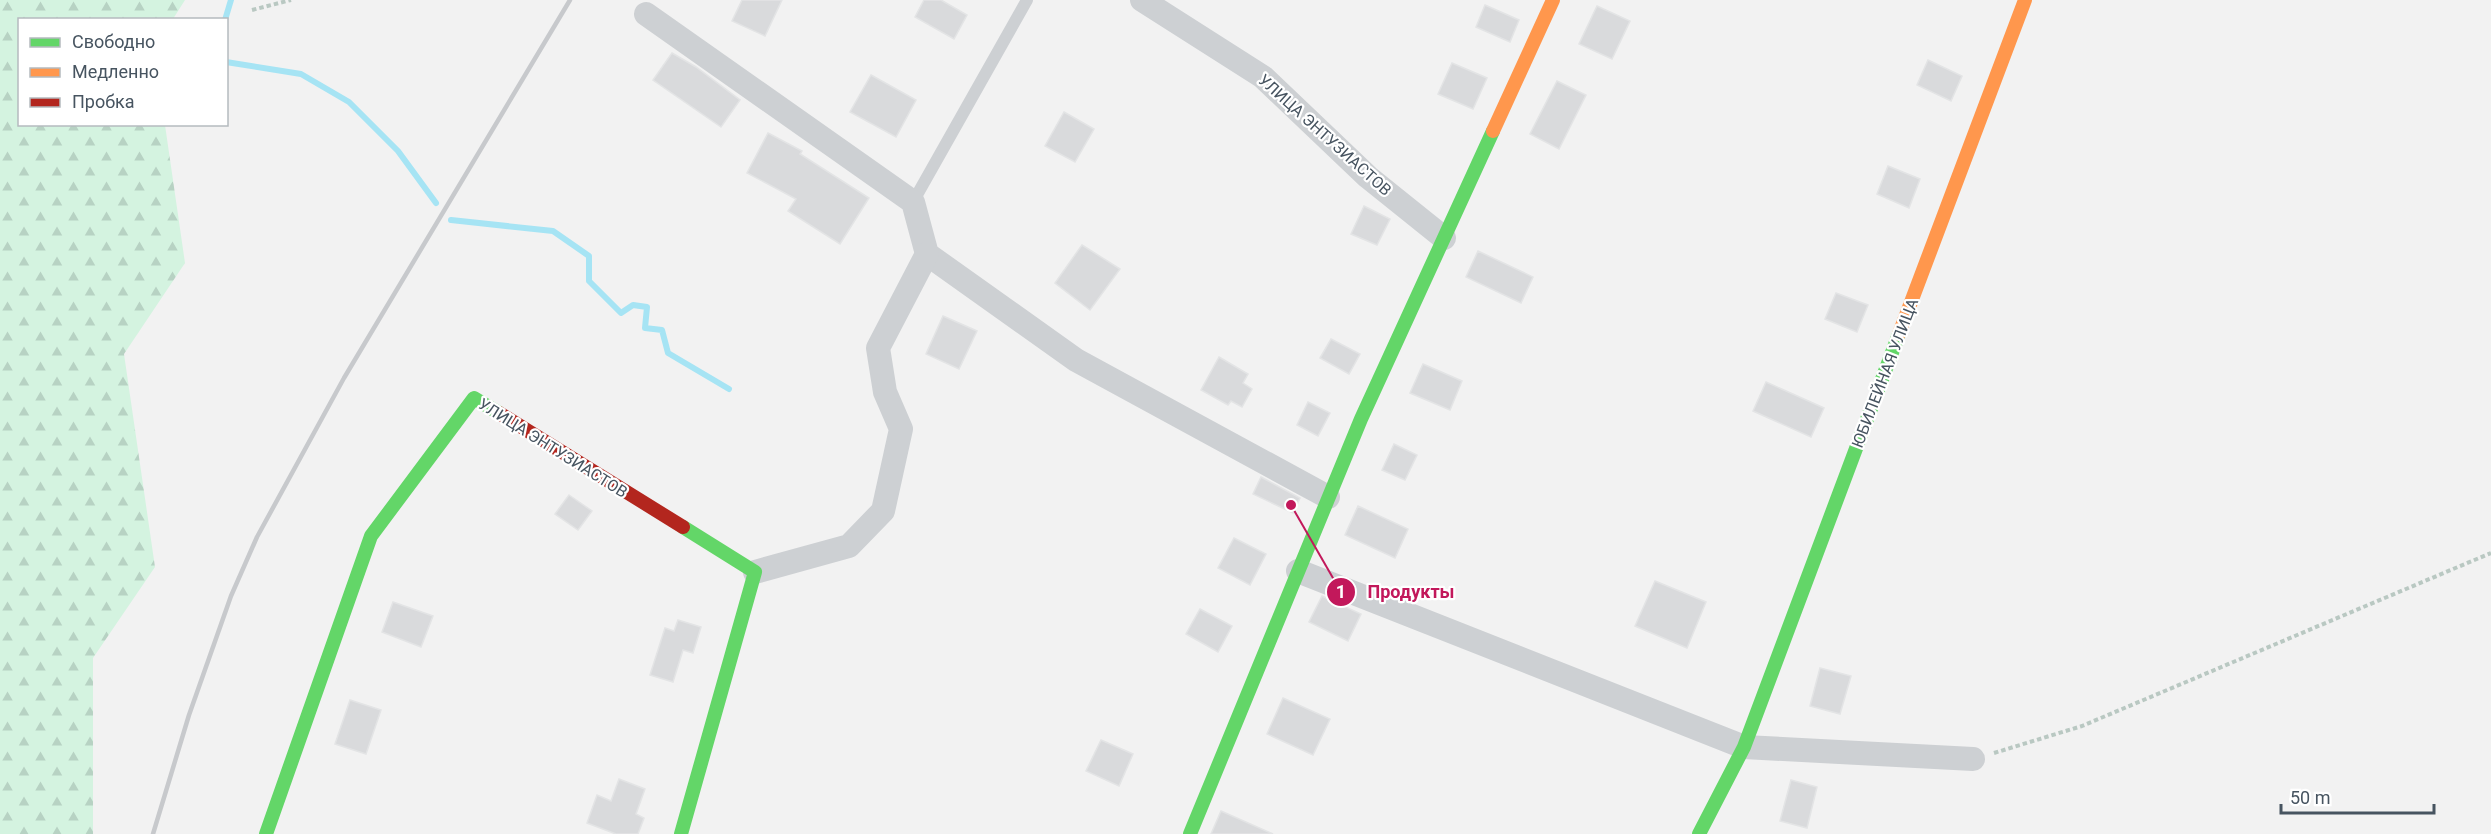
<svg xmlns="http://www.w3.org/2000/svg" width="2491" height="834" viewBox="0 0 2491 834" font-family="Roboto,sans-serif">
  <defs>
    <pattern id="forest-firs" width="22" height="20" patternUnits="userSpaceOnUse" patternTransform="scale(1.5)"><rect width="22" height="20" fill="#d4f3e0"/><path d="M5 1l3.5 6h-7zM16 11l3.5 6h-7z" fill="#b7d2c3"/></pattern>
  </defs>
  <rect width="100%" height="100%" fill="#f2f2f2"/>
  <polygon fill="url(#forest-firs)" points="0,0 185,0 173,19 20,20 20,124 165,125 185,263 124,354 155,567 93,658 93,834 0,834"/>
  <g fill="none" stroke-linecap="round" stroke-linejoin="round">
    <g stroke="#a6e4f4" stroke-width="6">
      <polyline points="225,20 231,0"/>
      <polyline points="226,62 301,74 349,102 398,151 436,203"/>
      <polyline points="451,220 553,231 589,256 589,281 621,313 633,305 647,307 645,328 662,330 668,353 729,389"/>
    </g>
  </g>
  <g fill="#d9dadc" stroke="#e3e4e5" stroke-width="1.5">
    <polygon points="742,0 782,0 765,36 732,21"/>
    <polygon points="924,0 941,0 967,15 954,39 915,17"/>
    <polygon points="1485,5 1519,20 1510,42 1476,27"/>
    <polygon points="1597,6 1630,21 1612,59 1579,44"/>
    <polygon points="672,53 696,67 740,100 721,127 653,80"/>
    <polygon points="1928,60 1962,76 1951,101 1917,85"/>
    <polygon points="1452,63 1487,78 1473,109 1438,94"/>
    <polygon points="871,75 916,100 896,137 850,112"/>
    <polygon points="1557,81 1586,95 1559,149 1530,134"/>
    <polygon points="1064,112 1094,129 1075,162 1045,146"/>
    <polygon points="768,133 802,151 800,154 869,198 840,244 788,211 796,199 747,173"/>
    <polygon points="1888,166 1920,179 1909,208 1877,194"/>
    <polygon points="1364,206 1390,219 1377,245 1351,234"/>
    <polygon points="1082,245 1120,269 1090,310 1055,283"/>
    <polygon points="1478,251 1533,277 1521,303 1466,277"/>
    <polygon points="1836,293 1868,305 1857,332 1825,319"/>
    <polygon points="943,316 977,331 959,369 926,354"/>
    <polygon points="1331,339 1360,354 1349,374 1320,358"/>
    <polygon points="1219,357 1248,374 1243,383 1252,389 1242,407 1231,401 1228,405 1201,390"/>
    <polygon points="1423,364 1462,381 1450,410 1410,393"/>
    <polygon points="1766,382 1824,408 1811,437 1753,411"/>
    <polygon points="1308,402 1330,413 1318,436 1297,425"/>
    <polygon points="1394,444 1417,455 1405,480 1382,470"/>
    <polygon points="1261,477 1300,498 1293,513 1253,494"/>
    <polygon points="569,495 592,511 578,530 555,514"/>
    <polygon points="1358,506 1408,529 1395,558 1345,535"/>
    <polygon points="1234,538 1266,554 1250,585 1218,568"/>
    <polygon points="1655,581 1706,602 1687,648 1635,626"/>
    <polygon points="1322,596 1361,614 1348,641 1309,622"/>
    <polygon points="393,602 433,616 421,647 382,632"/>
    <polygon points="1200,609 1232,626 1218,652 1186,634"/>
    <polygon points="678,620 701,627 693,653 683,650 673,682 650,675 665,628 674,631"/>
    <polygon points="1820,668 1851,676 1840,714 1810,706"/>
    <polygon points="1283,698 1330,719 1313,755 1267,734"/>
    <polygon points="350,700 381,710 366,754 335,744"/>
    <polygon points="1101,740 1133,754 1119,786 1086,771"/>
    <polygon points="619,779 645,789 636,814 644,818 638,834 616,834 587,823 597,795 611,801"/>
    <polygon points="1791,780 1817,787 1807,828 1780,821"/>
    <polygon points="1221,811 1273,834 1211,834"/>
  </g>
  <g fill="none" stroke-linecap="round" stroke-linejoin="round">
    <g stroke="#b9c8c2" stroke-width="4" stroke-dasharray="4.5 3" stroke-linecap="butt">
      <polyline points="252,10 291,0"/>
      <polyline points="1994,753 2082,726 2491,553"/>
    </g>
    <polyline stroke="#cdd0d3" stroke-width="12" points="913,202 1027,0"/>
    <g stroke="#cdd0d3" stroke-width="24">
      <polyline points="1142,0 1263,77 1368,177 1444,238"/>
      <polyline points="646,14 913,202 927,254 1076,360 1328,497"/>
      <polyline points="1298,571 1744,747 1973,759"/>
      <polyline points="755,572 849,546 883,511 901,429 885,392 878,348 927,254"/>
    </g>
    <g stroke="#63d668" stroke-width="14">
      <polyline points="266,834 371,536 474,398 499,413"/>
      <polyline points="681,834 755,572 683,527"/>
      <polyline points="1190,834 1361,419 1493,131"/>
      <polyline points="1699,834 1744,747 1899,334"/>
    </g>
    <g stroke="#ff974d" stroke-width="14">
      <polyline points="1493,131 1553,0"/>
      <polyline points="1899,334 2025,0"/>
    </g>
    <polyline stroke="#b3261e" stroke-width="14" points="499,413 683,527"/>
    <polyline stroke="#c7c9cc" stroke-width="4.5" points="153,834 189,715 231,596 257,537 344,378 570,0"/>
  </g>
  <g text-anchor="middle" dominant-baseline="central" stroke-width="4.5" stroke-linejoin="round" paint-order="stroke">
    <g font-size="16" fill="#475460" stroke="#fff">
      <text transform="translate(1325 135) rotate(42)">УЛИЦА ЭНТУЗИАСТОВ</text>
      <text transform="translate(1885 373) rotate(-69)">ЮБИЛЕЙНАЯ УЛИЦА</text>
      <text transform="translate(553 448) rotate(32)">УЛИЦА ЭНТУЗИАСТОВ</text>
    </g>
  </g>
  <path fill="none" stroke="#c2185b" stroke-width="2" d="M1291 505L1341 592"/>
  <g fill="#c2185b" stroke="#fff" stroke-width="2">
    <circle cx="1291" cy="505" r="6"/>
    <circle cx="1341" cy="592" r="15"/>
  </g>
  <g font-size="18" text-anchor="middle" font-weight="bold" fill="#fff">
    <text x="1341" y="598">1</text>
  </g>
  <g font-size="18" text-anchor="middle" font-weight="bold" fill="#c2185b" stroke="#fff" stroke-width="4.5" stroke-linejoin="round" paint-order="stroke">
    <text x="1411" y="598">Продукты</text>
  </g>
  <rect x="18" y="18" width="210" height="108" fill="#ffffff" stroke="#b5bbbf" stroke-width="1.5"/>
  <rect x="30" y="38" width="30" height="9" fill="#63d668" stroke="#b5bbbf" stroke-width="1.5"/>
  <text x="72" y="48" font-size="18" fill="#475460">Свободно</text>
  <rect x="30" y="68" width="30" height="9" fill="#ff974d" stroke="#b5bbbf" stroke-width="1.5"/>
  <text x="72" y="78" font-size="18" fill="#475460">Медленно</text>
  <rect x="30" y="98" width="30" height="9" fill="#b3261e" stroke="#b5bbbf" stroke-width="1.5"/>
  <text x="72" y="108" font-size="18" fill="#475460">Пробка</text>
  <path d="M2281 804v9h153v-9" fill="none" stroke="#475460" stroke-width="3"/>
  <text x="2290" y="804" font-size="18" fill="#475460" stroke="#ffffff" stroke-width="4.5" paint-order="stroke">50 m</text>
</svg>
